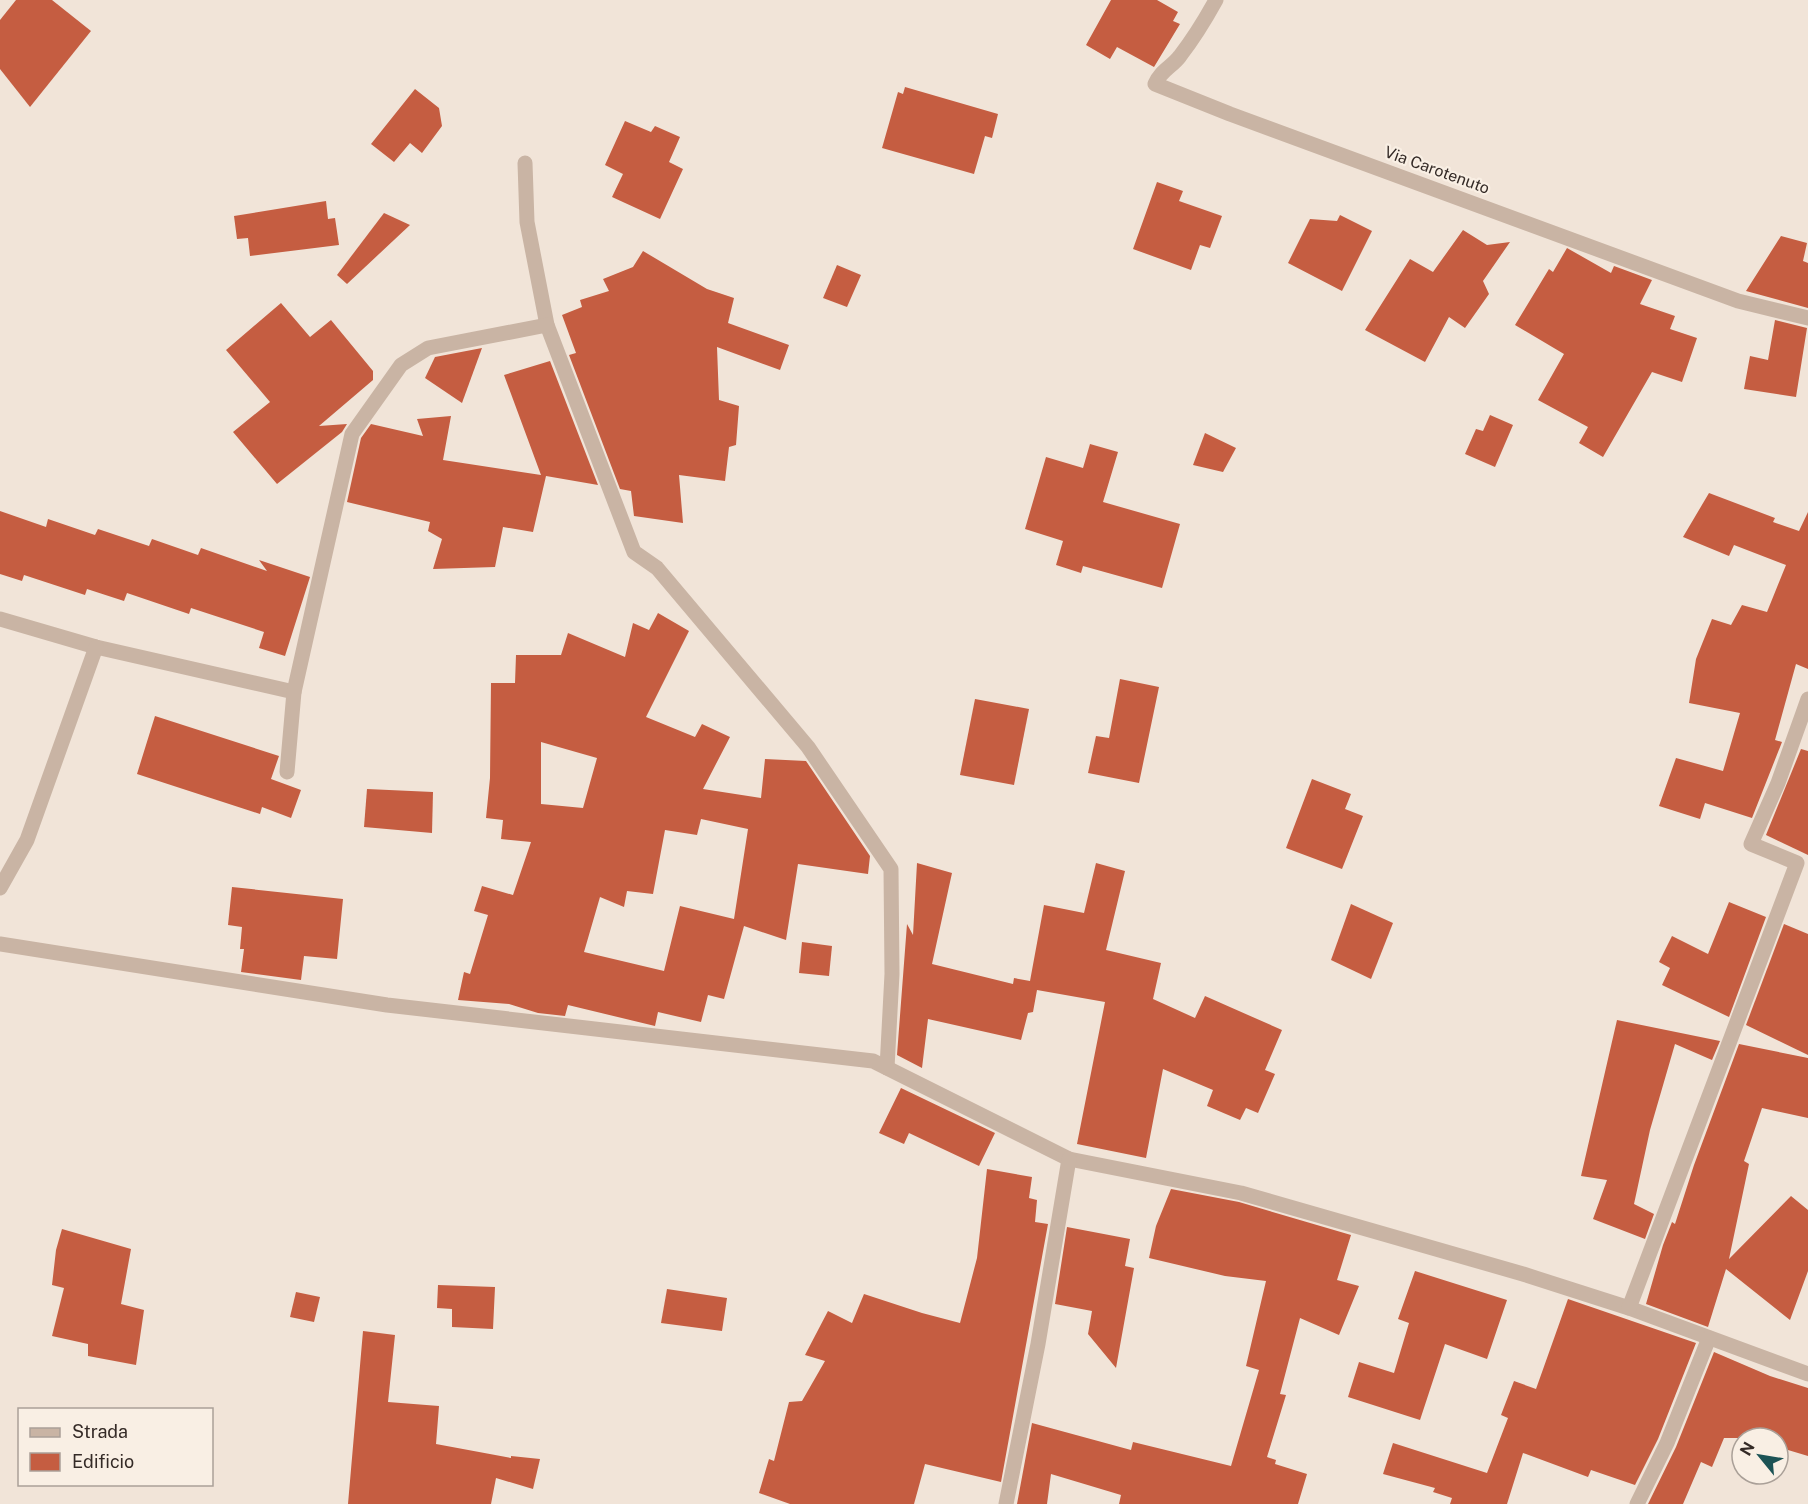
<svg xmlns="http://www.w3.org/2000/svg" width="1808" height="1504" viewBox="0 0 1808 1504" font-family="'Public Sans',sans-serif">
  <rect width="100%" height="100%" fill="#f1e4d8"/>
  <g fill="#c55d41" fill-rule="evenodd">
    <polygon points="16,0 52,0 91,31 30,107 0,69 0,20"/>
    <polygon points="1111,0 1157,0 1178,12 1173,21 1180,24 1154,67 1117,47 1110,59 1086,45"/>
    <polygon points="905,87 998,114 992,138 985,136 974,174 882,148 898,92 903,94"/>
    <polygon points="415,89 439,108 442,126 422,153 410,143 394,162 371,144"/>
    <polygon points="625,121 651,132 655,126 680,137 669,162 683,169 660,219 612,197 623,174 605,165"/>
    <polygon points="1157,182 1183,191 1179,201 1222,216 1210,248 1200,245 1191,270 1133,249"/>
    <polygon points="326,201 328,219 335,218 339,245 250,256 248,238 237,239 234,216"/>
    <polygon points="384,213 410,225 347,284 337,275"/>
    <polygon points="1340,215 1372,231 1342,291 1288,263 1310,219 1337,221"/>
    <polygon points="1463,230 1487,245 1510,242 1483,281 1489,294 1465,328 1449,317 1425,362 1365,330 1410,259 1433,272"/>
    <polygon points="1781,236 1807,243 1803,261 1808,263 1808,308 1746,291"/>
    <polygon points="1567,248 1611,273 1614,266 1652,280 1640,304 1675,316 1670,329 1697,338 1682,382 1652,372 1603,457 1579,443 1588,427 1538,400 1564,354 1515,325 1549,269 1553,272"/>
    <polygon points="643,251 707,289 734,298 728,323 789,345 780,370 717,347 719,400 739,406 736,445 729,447 725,481 679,475 683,523 634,516 631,491 620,489 569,355 576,353 562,315 582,307 580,300 609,291 603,279 633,267"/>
    <polygon points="837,265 861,275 847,307 823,298"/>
    <polygon points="281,303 310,337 331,320 373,371 373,380 319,426 347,424 342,432 277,484 233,432 270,402 226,350"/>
    <polygon points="1775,320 1807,328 1796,397 1744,389 1750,356 1768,360"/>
    <polygon points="482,348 462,403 425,378 435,357"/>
    <polygon points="550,361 598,485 546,476 533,532 503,527 495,567 433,569 442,539 428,531 430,522 347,502 361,438 371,424 423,436 417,419 451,416 443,460 541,475 504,375"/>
    <polygon points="1490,415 1513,425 1495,467 1465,454 1476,429 1483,431"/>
    <polygon points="1205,433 1236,448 1223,472 1193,465"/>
    <polygon points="1090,444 1118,452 1103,502 1180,524 1162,588 1083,566 1081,573 1056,565 1063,541 1025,529 1046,457 1083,468"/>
    <polygon points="1709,493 1775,518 1773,522 1799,531 1808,512 1808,669 1796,664 1775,740 1782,742 1752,818 1705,803 1700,819 1659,806 1676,758 1723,771 1740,713 1689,703 1696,659 1712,619 1731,625 1742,605 1767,612 1786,565 1734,545 1729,556 1683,537"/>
    <polygon points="0,511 46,527 48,519 95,535 98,529 149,546 152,539 198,555 201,548 267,571 259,560 310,577 285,656 259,648 264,632 191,608 189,614 127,593 124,601 87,589 85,595 24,575 22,581 0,574"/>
    <path d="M658,613L689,631L646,717L695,737L702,724L730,737L703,789L761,798L765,759L806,761L870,856L868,874L798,864L786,940L744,926L724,999L708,995L701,1022L658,1012L655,1026L568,1005L565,1016L538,1013L509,1004L458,1000L464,972L470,974L488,915L474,911L482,886L513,895L531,842L501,839L503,820L486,818L490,778L491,683H515L516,655H561L568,633L625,657L633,623L649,630ZM541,742L597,758L583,808L541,804ZM701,819L748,829L734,919L680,906L664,971L584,952L600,897L624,907L627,891L653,894L665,830L697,835Z"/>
    <polygon points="1120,679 1159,687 1139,783 1088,773 1096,736 1109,738"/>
    <polygon points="975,699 1029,709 1014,785 960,775"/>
    <polygon points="155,716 279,756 271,779 301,790 291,818 262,807 260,814 137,774"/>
    <polygon points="1801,749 1808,751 1808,855 1766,835"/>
    <polygon points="1312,779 1351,794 1345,809 1363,816 1342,869 1286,848"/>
    <polygon points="367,789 433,792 432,833 364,827"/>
    <polygon points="917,863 952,873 932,964 1013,984 1014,978 1030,981 1044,905 1084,913 1096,863 1125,871 1106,950 1161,963 1153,999 1195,1018 1205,996 1282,1030 1265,1070 1275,1074 1258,1113 1246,1108 1240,1120 1207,1106 1213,1090 1163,1069 1146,1158 1077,1144 1105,1002 1037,990 1033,1012 1028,1013 1021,1040 928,1019 922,1068 897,1055 907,924 913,935"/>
    <polygon points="232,887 343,899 337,959 304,956 301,980 241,972 244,949 240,949 242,927 228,925"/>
    <polygon points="1729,902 1766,917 1729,1017 1662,985 1670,968 1659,962 1672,936 1708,954"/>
    <polygon points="1351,904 1393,923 1371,979 1331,960"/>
    <polygon points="1784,924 1808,934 1808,1055 1746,1025"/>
    <polygon points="802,942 832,946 829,976 799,973"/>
    <polygon points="1617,1020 1720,1041 1712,1060 1675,1044 1650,1130 1634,1204 1654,1214 1645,1239 1593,1219 1607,1180 1581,1176"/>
    <polygon points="1739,1044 1808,1058 1808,1118 1762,1108 1744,1161 1749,1164 1729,1259 1791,1196 1808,1210 1808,1271 1790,1320 1726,1269 1708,1327 1646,1304 1663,1245 1672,1222 1675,1224 1694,1165"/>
    <polygon points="901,1088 995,1133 979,1166 909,1133 904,1144 879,1133"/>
    <polygon points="987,1169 1032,1177 1029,1198 1037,1200 1035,1222 1048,1224 1001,1482 925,1464 914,1504 790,1504 759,1493 769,1459 774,1461 789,1402 802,1401 825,1361 805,1355 828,1311 852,1323 864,1294 922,1313 960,1323 977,1258"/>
    <polygon points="1171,1189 1239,1202 1351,1235 1337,1280 1359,1286 1339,1335 1300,1318 1280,1394 1286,1395 1267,1457 1276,1460 1275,1464 1307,1474 1298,1504 1119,1504 1121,1495 1051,1474 1047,1504 1017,1504 1032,1423 1131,1450 1133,1442 1231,1466 1259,1370 1246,1366 1266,1281 1225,1276 1149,1258 1156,1226"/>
    <polygon points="1067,1227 1130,1239 1125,1266 1134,1268 1116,1368 1088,1334 1092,1311 1055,1304"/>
    <polygon points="62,1229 131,1249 121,1304 144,1310 136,1365 88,1356 88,1344 52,1336 64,1288 52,1285 56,1250"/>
    <polygon points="1415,1271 1507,1300 1487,1359 1445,1344 1420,1420 1348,1397 1359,1362 1394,1373 1409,1323 1398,1319"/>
    <polygon points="438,1285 495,1287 493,1329 452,1327 452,1309 437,1308"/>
    <polygon points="667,1289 727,1298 722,1331 661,1323"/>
    <polygon points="296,1292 320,1297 314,1322 290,1317"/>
    <polygon points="1568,1299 1696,1343 1658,1439 1635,1485 1591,1470 1588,1477 1523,1453 1507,1504 1450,1504 1452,1498 1433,1492 1435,1488 1383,1474 1393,1443 1487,1473 1508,1418 1501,1415 1514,1381 1536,1389"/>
    <polygon points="363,1331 395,1335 388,1402 439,1406 436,1444 511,1458 511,1456 540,1459 533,1489 496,1478 491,1504 348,1504"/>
    <polygon points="1714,1352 1770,1376 1808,1388 1808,1456 1778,1447 1778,1438 1724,1438 1712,1467 1701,1462 1683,1504 1648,1504 1676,1447"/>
  </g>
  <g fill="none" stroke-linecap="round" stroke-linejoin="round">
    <g stroke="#c9b4a4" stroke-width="15">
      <path d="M1216,0C1205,20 1194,38 1180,56C1172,67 1161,70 1155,84L1230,114L1738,301L1808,318"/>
      <polyline points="525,163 527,222 547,325 634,552 657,568 808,747 891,869 892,974 887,1068"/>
      <polyline points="0,619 96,647 294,692"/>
      <polyline points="287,772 294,692 352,434 401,365 428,348 547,325"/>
      <polyline points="0,888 27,840 96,647"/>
      <polyline points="0,944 387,1005 873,1061 1069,1159 1241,1193 1523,1274 1629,1308 1808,1374"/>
      <polyline points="1629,1308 1797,863 1751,844 1778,783 1808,699"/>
      <polyline points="1006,1504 1038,1344 1069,1159"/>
      <polyline points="1637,1504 1667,1443 1709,1338"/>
    </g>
  </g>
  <g text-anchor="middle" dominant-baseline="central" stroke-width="4.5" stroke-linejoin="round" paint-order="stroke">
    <g font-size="16" fill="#342a26" stroke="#f9efe4">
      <text transform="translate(1437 170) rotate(20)">Via Carotenuto</text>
    </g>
  </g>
  <rect x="18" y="1408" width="195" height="78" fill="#f9efe4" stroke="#aaa098" stroke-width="1.5"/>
  <rect x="30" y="1428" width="30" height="9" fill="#c9b4a4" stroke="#aaa098" stroke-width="1.5"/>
  <text x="72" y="1438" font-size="18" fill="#342a26">Strada</text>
  <rect x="30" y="1453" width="30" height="18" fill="#c55d41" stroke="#aaa098" stroke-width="1.5"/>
  <text x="72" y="1468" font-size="18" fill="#342a26">Edificio</text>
  <g transform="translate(1760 1456) rotate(300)"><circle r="28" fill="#f9efe4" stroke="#aaa098" stroke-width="1.5"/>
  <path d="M0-4.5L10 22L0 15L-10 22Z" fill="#1c5355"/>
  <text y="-9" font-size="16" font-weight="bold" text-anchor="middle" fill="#342a26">N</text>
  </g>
</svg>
